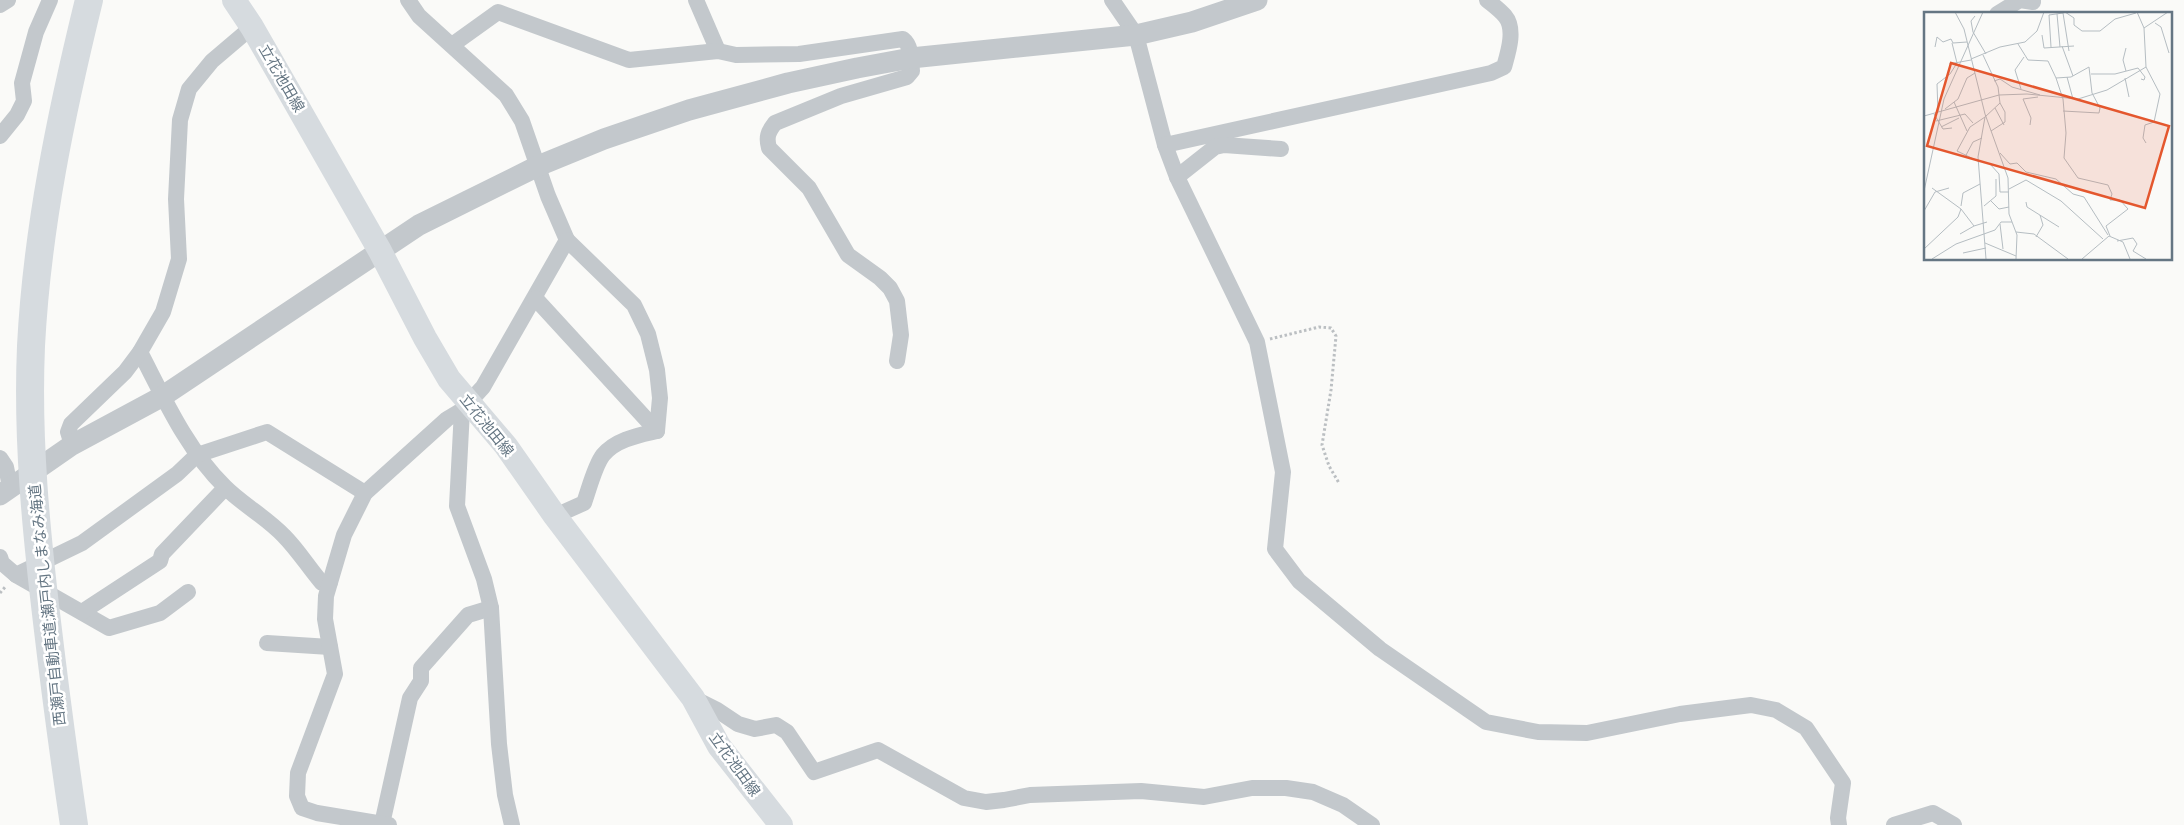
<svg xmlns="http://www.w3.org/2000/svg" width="2184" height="825" viewBox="0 0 2184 825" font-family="Quicksand,'Noto Sans JP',sans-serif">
  <rect width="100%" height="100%" fill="#fafaf8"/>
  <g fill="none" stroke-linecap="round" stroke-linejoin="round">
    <g stroke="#bbbfc2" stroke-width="3" stroke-dasharray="2.5 2.5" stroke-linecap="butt">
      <polyline points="1270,339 1319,327 1331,328 1336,336 1331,390 1322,445 1329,466 1339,483"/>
      <polyline points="0,593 6,586"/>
    </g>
    <g stroke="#c3c8cc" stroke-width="16">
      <polyline points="408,0 419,16 506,95 522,121 548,196 567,240 483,387 462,410 457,506 484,579 491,608 499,744 505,795 512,825"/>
      <polyline points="696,0 718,51"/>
      <polyline points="1112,0 1136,35 1165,145 1177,177 1257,342 1283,472 1275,549 1299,581 1380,649 1486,722 1538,732 1587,733 1680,714 1751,705 1776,710 1806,728 1843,783 1838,818 1839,825"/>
      <polyline points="0,5 8,0"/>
      <polyline points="1997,14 2020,0 2033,2 2033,0"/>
      <path d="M452,45L498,12L629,60L718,51L736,55L799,54L903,39C912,46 911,61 912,71L907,77L841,96L775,123C768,132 766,137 769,148L809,188L848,255L880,278L890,288L897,301L901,335L897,361"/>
      <polyline points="0,136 17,115 24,101 22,83 36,32 50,0"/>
      <path d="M1165,145L1491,73L1504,67C1508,53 1516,29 1505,16C1500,10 1493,5 1487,0"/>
      <polyline points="1177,177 1215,147 1224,145 1281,149"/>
      <polyline points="535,298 657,431"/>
      <path d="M140,352C164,398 187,450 225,487C243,505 266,517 284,536C298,550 309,568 322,583L330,582"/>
      <polyline points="72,445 68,432 71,424 125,372 140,352 163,312 179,259 176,199 180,120 189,89 212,61 252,27"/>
      <polyline points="0,458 6,467 10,487"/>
      <path d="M555,516L584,503C589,489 595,465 603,455C616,439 640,435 657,431L660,398L657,370L648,334L634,305L567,240"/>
      <polyline points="0,557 2,563 16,575 109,628 160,613 188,592"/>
      <polyline points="16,575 82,543 177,474 197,455 267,432 365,493"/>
      <polyline points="82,612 160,561 162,554 225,488"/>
      <polyline points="267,643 330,647"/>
      <polyline points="693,698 717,710 738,724 755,729 776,725 787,732 814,772 878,750 964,798 986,802 1004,800 1030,795 1141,791 1204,797 1252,788 1286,788 1313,792 1343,805 1372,825"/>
      <polyline points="382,824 410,698 421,681 421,668 468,615 491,608"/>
      <polyline points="389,825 317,813 302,808 297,796 298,773 335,674 325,619 326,596 344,535 365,493 447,419 462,410"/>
      <polyline points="1894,825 1933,813 1954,825"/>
    </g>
    <polyline stroke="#c3c8cc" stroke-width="21" points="0,495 72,445 163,396 419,225 538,166 604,139 689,110 788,83 857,68 911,58 1136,35 1192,22 1257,0"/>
    <polyline stroke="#d6dbdf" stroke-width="24" points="234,0 252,27 291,95 380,251 425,338 449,379 506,446 555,516 693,698 719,746 781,825"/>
    <path stroke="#d6dbdf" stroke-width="28" d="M74,825C64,757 55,690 47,622C36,530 27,439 31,346C37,229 61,114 89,0"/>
  </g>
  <g text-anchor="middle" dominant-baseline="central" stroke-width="5" stroke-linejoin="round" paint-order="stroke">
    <g font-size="15" fill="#657683" stroke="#fff">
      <text transform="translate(282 78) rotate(60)">立花池田線</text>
      <text transform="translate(487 425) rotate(51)">立花池田線</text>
      <text transform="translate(47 605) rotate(-96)">西瀬戸自動車道;瀬戸内しまなみ海道</text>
      <text transform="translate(735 764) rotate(54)">立花池田線</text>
    </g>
  </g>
  <g transform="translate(1924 12)">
    <rect width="248" height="248" fill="#fafaf8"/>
    <path fill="none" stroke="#b5bdc2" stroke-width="1" d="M31,0L40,17L61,102L84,166L85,202L93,223L92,247M141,0L150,6V13L158,19H176L191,7L212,1M133,2L136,35M51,4L47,9L49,20L62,42M231,11L237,15L245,41M220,16L244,0M118,23L120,36L150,34M94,32L104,48L124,49L132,66L147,65L165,55L168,81L176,96L175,101L139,99M138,34L149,64M11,35L13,25L19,30L27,27L29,31L43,30M127,35L125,3L139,1L145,39M59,43L74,75L76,91L61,105L54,145L62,247M47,47L76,35L101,30L113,19L120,0M25,52L47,48M202,59L199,48L202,36M167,62H191L214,56L221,65L220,68L217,67M143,65L149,87M132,66L139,87L142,121L140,146L154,166L184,173L188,182L186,188H196L204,197L182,214L186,224M201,66L205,85M70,69L76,67L88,75L116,83M97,77L91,58L100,45M30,90L43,119M71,96L80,113M21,97L34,87L43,66L51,61M14,100L13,72L26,62L33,51L28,31M10,102L19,117L28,116M0,104L75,83L103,82L154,87L183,78L222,55L220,16L213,0M12,109L41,102L49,111M106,113L107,106L99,87L114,85M17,115L35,106M67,119L81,110V100L76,91M222,131L219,126L221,113L230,110L236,82L222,55M76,141L86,152L93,151L102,160L132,167L149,182L160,185L184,223M41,145L49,130L58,126M54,149L33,139L46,115L61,105M66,152L75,162L76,180H85M85,177L102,168L137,189L179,227M0,179L20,87L59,0M67,189L75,197L85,195M102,190L103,195L135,215M37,194L39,181L56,172M60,194L72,184V167M37,197L50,214L63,210M0,199L11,180L25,176M76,212L79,237M92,220L110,222L144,247M36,222L50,214M112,225L119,213L116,203M193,229L209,226L213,232L209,239L222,247M61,231L92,244M0,237L34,205L37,197L8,176M39,241L62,236M8,247L32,232L71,218L77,210H88M158,247L185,224L199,230L206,247"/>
    <path fill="#e4572e" fill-opacity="0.15" stroke="#e4572e" stroke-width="2.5" d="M27,51L245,114L221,196L3,134Z"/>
    <rect width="248" height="248" fill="none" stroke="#657683" stroke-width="2.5"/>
  </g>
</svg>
